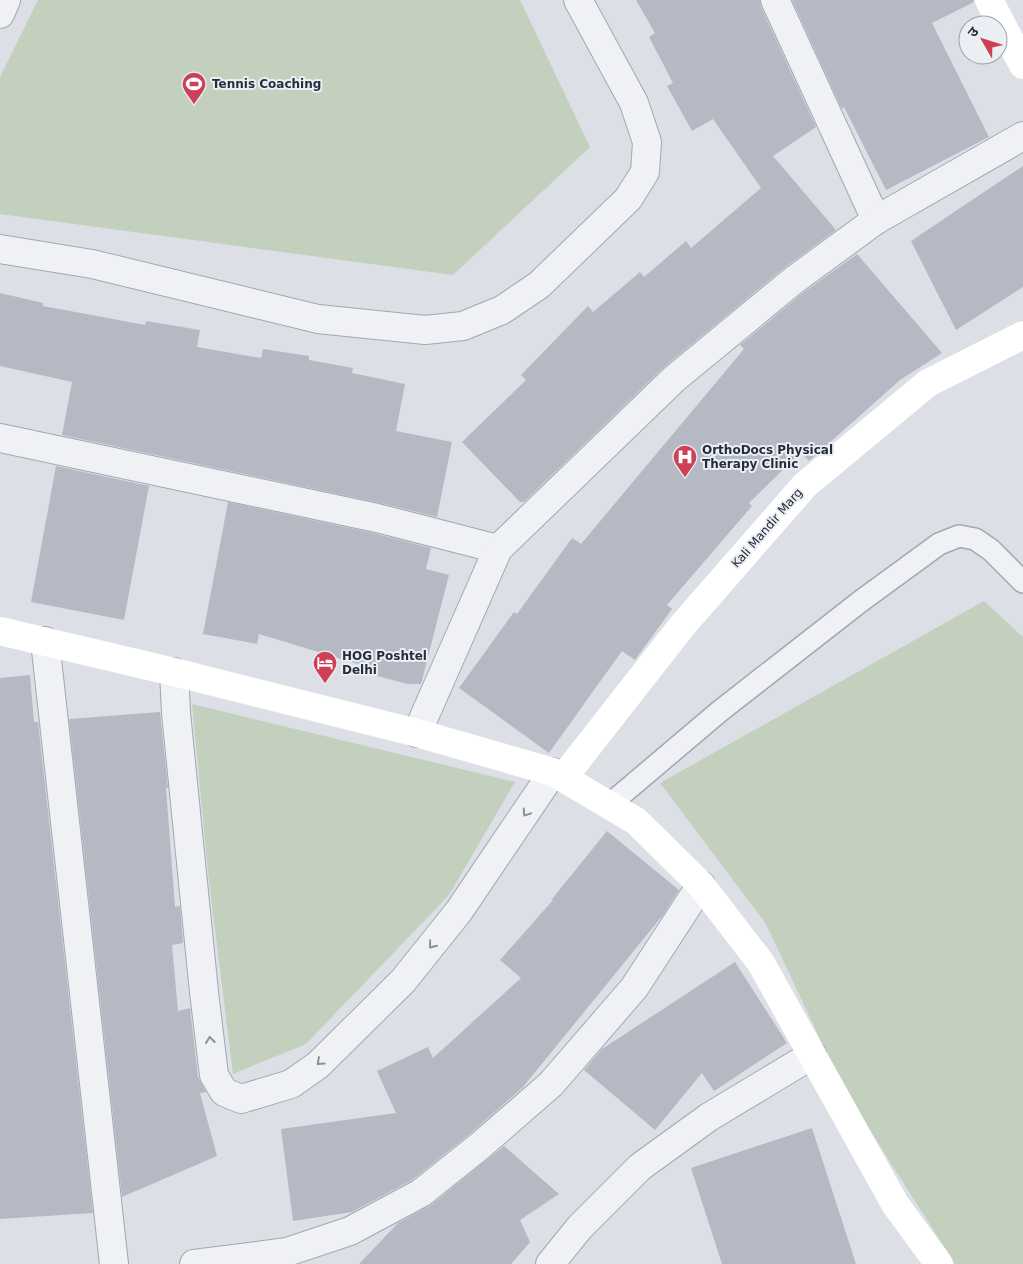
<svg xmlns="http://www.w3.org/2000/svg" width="1023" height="1264" viewBox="0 0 1023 1264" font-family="'DejaVu Sans','Noto Sans Devanagari',sans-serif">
  <rect width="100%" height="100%" fill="#dce0e6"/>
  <g fill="#c2d0bd">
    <polygon points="38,0 520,0 590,147 453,275 0,214 0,77"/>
    <polygon points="984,601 1023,637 1023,1264 955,1264 843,1088 766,924 660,783"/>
    <polygon points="192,704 515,782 449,895 306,1044 233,1074 209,881"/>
  </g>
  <g fill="#b4b9c3">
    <polygon points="636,0 760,0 761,7 816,127 773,156 836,230 784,268 664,367 524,502 520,502 462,442 526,380 521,375 588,306 593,312 640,272 644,277 686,241 691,248 761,188 713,119 692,131 667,86 673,83 649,37 655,33"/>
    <polygon points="792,0 973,0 974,2 932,23 989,137 886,190 844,107 842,109"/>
    <polygon points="1023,166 1023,287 956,330 911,241"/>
    <polygon points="857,254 942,353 900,380 809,461 801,452 749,503 752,506 667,605 672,609 635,660 622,651 549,753 459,688 514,612 517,614 572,538 581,544 744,349 740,345 804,292"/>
    <polygon points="0,293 43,303 43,306 145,325 146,321 200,330 197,347 261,358 263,349 309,356 309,360 353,368 352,373 405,384 396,431 452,442 437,517 380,503 62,435 72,382 0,366"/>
    <polygon points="56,466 149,486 124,620 31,602"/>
    <polygon points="228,502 373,533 431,548 426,569 449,575 421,684 408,684 377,676 378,670 259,634 257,644 203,634"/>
    <polygon points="30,675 34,722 38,722 93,1213 0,1219 0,678"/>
    <polygon points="160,712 168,788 166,788 175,907 180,906 183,943 172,945 178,1011 190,1008 198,1077 206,1092 200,1093 217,1156 122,1197 69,719"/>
    <polygon points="607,831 679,890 663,915 523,1087 471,1133 412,1180 352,1212 293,1221 281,1129 396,1113 377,1071 428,1047 433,1058 521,978 500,960 553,900 552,899"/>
    <polygon points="735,962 787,1043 714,1091 702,1073 655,1130 584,1070 602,1049"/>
    <polygon points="812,1128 856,1264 722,1264 691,1168"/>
    <polygon points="504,1146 559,1194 520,1220 530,1242 511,1264 359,1264 398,1223 431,1205"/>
  </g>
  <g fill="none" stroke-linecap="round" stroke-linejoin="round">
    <defs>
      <polyline id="lane" points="609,805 720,711 861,601 939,544 959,536 975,539 991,550 1023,582"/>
      <g id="street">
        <polyline points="775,0 876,220"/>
        <polyline points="0,14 6,0"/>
        <polyline points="0,249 92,264 318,319 425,330 463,326 502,310 539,285 628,199 645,172 647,142 634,103 578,0"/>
        <polyline points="0,438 377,518 498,549"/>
        <polyline points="45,641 114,1264"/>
        <polyline points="174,672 176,713 204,992 214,1075 224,1092 241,1099 291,1084 318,1065 403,981 459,911 553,772"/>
        <polyline points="417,733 498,549 674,379 794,280 876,220 1023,136"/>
        <polyline points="194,1264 287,1252 350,1231 421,1193 481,1145 551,1084 634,988 701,885"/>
        <polyline points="550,1264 580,1227 640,1167 709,1117 812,1055"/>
      </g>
    </defs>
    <use href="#lane" stroke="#a2a7b0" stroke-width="24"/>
    <use href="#street" stroke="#a2a7b0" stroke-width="30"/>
    <use href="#lane" stroke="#eff1f5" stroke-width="21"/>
    <use href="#street" stroke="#eff1f5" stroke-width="28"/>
    <g stroke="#fff" stroke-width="28">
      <polyline points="989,0 1023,65"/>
      <polyline points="0,631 174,672 417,733 553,772 636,821 701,885 761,963 895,1204 939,1264"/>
      <polyline points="563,778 682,626 805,485 928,383 1023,335"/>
    </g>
  </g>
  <defs><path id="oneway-chevron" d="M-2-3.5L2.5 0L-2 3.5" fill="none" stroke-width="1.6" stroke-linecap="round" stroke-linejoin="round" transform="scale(1.25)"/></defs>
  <g stroke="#8a9099">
    <use href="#oneway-chevron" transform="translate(526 813) rotate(124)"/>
    <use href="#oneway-chevron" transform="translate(432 945) rotate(129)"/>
    <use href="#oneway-chevron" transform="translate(210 1040) rotate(-97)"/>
    <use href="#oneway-chevron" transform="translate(320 1062) rotate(138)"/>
  </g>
  <defs>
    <symbol id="stadium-pin" viewBox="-11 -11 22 30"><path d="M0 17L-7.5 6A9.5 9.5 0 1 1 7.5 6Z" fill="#cd4055" stroke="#ebeff4"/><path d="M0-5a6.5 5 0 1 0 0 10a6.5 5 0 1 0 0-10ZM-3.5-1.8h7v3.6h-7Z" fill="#fff"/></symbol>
    <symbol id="hospital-pin" viewBox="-11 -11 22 30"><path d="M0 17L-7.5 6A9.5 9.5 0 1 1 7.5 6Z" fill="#cd4055" stroke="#ebeff4"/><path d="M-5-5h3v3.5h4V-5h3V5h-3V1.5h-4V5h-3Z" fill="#fff"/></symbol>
    <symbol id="hotel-pin" viewBox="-11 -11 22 30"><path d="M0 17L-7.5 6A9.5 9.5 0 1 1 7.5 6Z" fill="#cd4055" stroke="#ebeff4"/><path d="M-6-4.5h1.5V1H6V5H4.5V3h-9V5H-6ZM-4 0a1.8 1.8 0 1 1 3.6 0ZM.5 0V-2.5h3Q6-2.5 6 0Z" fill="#fff"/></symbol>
  </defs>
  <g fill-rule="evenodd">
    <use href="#stadium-pin" x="180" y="70" width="28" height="38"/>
    <use href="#hospital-pin" x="671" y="443" width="28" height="38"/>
    <use href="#hotel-pin" x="311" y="649" width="28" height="38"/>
  </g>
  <g text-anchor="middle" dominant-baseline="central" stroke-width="4" stroke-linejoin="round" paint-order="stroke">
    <g font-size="12" font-weight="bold" fill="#262e3d" stroke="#ebeff4" text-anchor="start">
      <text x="212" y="84">Tennis Coaching</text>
      <text x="702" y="450">OrthoDocs Physical<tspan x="702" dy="14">Therapy Clinic</tspan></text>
      <text x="342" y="656">HOG Poshtel<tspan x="342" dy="14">Delhi</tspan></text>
    </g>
    <g font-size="12" fill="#262e3d" stroke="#ebeff4">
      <text transform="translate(767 528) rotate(-49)">Kali Mandir Marg</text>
    </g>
  </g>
  <g transform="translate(983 40) rotate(309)"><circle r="24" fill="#ebeff4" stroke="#9ca2ab"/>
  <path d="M0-4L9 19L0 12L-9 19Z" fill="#cd4055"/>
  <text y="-8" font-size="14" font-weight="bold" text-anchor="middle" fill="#262e3d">उ</text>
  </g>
</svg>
